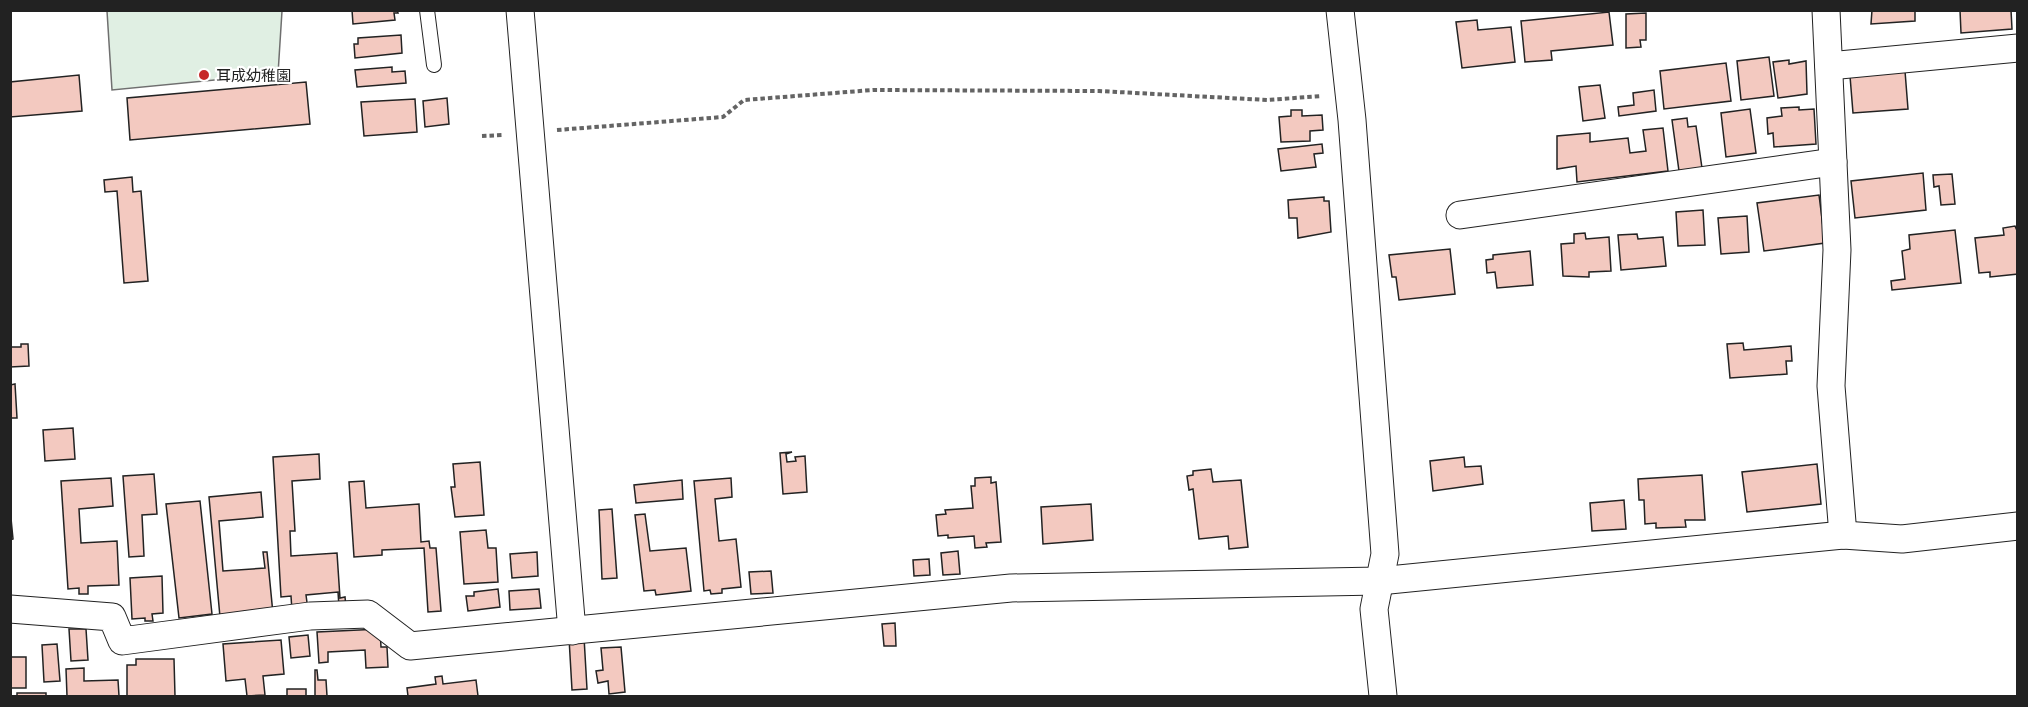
<svg xmlns="http://www.w3.org/2000/svg" width="2028" height="707" viewBox="0 0 2028 707" font-family="'PT Serif','Noto Sans JP',serif">
  <rect width="100%" height="100%" fill="#fff"/>
  <polygon fill="#e0efe3" stroke="#6f6f6f" stroke-width="1.5" points="107,11 282,11 278,74 112,90"/>
  <g fill="#f3c9c0" stroke="#222" stroke-width="1.5">
    <polygon points="352,10 397,10 398,13 394,13 395,20 353,24"/>
    <polygon points="1872,10 1915,10 1915,21 1871,24"/>
    <polygon points="1960,10 2011,10 2012,29 1961,33"/>
    <polygon points="1609,12 1613,45 1551,51 1552,60 1525,62 1521,21"/>
    <polygon points="1646,13 1646,40 1640,40 1641,47 1626,48 1626,14"/>
    <polygon points="1477,20 1478,30 1511,27 1515,62 1462,68 1456,22"/>
    <polygon points="401,35 402,53 355,58 354,44 358,44 358,38"/>
    <polygon points="1769,57 1774,96 1741,100 1737,61"/>
    <polygon points="1789,60 1789,64 1806,61 1807,94 1778,98 1773,62"/>
    <polygon points="1726,63 1731,101 1664,109 1660,71"/>
    <polygon points="392,67 392,72 405,71 406,83 357,87 355,70"/>
    <polygon points="1905,71 1908,109 1853,113 1850,76"/>
    <polygon points="79,75 82,111 10,117 10,82"/>
    <polygon points="306,82 310,124 130,140 127,98"/>
    <polygon points="1600,85 1605,118 1583,121 1579,87"/>
    <polygon points="1654,90 1656,111 1619,116 1618,107 1634,105 1633,93"/>
    <polygon points="447,98 449,124 425,127 423,101"/>
    <polygon points="415,99 417,132 364,136 361,102"/>
    <polygon points="1799,107 1799,110 1814,109 1816,144 1774,147 1773,133 1768,134 1767,118 1782,116 1781,108"/>
    <polygon points="1750,109 1756,153 1726,157 1721,113"/>
    <polygon points="1291,110 1302,110 1302,116 1322,115 1323,130 1310,131 1310,141 1281,142 1279,117 1291,116"/>
    <polygon points="1687,118 1688,127 1696,126 1702,168 1679,171 1672,120"/>
    <polygon points="1663,128 1668,171 1577,182 1576,166 1557,169 1557,136 1590,133 1590,142 1628,138 1630,153 1646,151 1643,130"/>
    <polygon points="1322,144 1323,153 1314,154 1316,167 1281,171 1278,149"/>
    <polygon points="1923,173 1926,210 1855,218 1851,181"/>
    <polygon points="1952,174 1955,204 1941,205 1939,186 1934,187 1933,175"/>
    <polygon points="132,177 133,192 141,191 148,281 124,283 117,191 105,192 104,180"/>
    <polygon points="1819,195 1825,243 1764,251 1757,203"/>
    <polygon points="1324,197 1324,201 1329,201 1331,232 1298,238 1297,218 1289,218 1288,200"/>
    <polygon points="1703,210 1705,245 1678,246 1676,212"/>
    <polygon points="1747,216 1749,252 1721,254 1718,218"/>
    <polygon points="2015,226 2018,233 2018,274 1990,277 1990,272 1979,273 1975,238 2004,235 2003,228"/>
    <polygon points="1955,230 1961,283 1892,290 1891,281 1905,279 1902,251 1910,249 1909,235"/>
    <polygon points="1585,233 1586,239 1609,237 1611,271 1589,272 1589,277 1563,276 1561,244 1574,243 1574,234"/>
    <polygon points="1637,234 1638,239 1663,237 1666,266 1621,270 1618,235"/>
    <polygon points="1450,249 1455,294 1399,300 1396,277 1392,277 1389,255"/>
    <polygon points="1530,251 1533,285 1497,288 1495,272 1487,273 1486,260 1493,259 1493,255"/>
    <polygon points="1743,343 1744,350 1791,346 1792,361 1786,361 1787,374 1730,378 1727,344"/>
    <polygon points="21,344 28,344 29,366 10,367 10,347 21,347"/>
    <polygon points="15,384 17,418 10,418 10,385"/>
    <polygon points="73,428 75,459 45,461 43,430"/>
    <polygon points="792,452 786,454 787,462 796,461 795,457 805,456 807,492 783,494 780,453"/>
    <polygon points="319,454 320,479 292,481 295,531 290,531 291,556 337,553 340,598 345,597 346,607 339,607 338,592 306,595 308,610 292,611 291,596 281,597 273,457"/>
    <polygon points="1464,457 1465,467 1481,466 1483,484 1433,491 1430,461"/>
    <polygon points="480,462 484,515 455,517 451,487 455,487 453,464"/>
    <polygon points="1817,464 1821,504 1747,512 1742,472"/>
    <polygon points="1211,469 1213,482 1241,480 1248,547 1229,549 1228,536 1199,539 1193,489 1189,490 1187,476 1193,475 1193,471"/>
    <polygon points="154,474 157,514 142,515 144,556 129,557 123,476"/>
    <polygon points="1702,475 1705,520 1685,520 1686,527 1656,528 1656,523 1645,524 1644,500 1639,500 1638,479"/>
    <polygon points="991,477 991,483 996,482 1001,542 986,543 987,547 975,548 974,536 948,538 948,535 938,536 936,515 946,514 945,510 973,508 971,486 975,486 975,478"/>
    <polygon points="111,478 113,506 79,509 81,543 117,541 119,585 88,586 88,594 79,594 79,588 68,589 61,481"/>
    <polygon points="731,478 732,497 715,499 719,541 736,539 741,587 722,589 722,593 711,594 710,590 704,591 694,481"/>
    <polygon points="682,480 683,499 636,503 634,485"/>
    <polygon points="364,481 366,508 419,504 421,542 429,541 430,548 436,548 441,611 428,612 424,548 382,550 382,555 354,557 349,482"/>
    <polygon points="261,492 263,517 219,521 223,571 265,568 263,552 267,552 273,614 264,609 241,612 241,616 220,617 209,497"/>
    <polygon points="1624,500 1626,529 1592,531 1590,503"/>
    <polygon points="200,501 212,614 179,618 166,504"/>
    <polygon points="1091,504 1093,540 1043,544 1041,507"/>
    <polygon points="10,508 13,539 10,540"/>
    <polygon points="612,509 617,578 602,579 599,510"/>
    <polygon points="645,514 650,551 686,548 691,591 656,595 655,590 644,591 635,515"/>
    <polygon points="486,530 488,548 496,548 498,582 464,584 460,532"/>
    <polygon points="958,551 960,574 943,575 941,553"/>
    <polygon points="537,552 538,576 512,578 510,554"/>
    <polygon points="929,559 930,575 914,576 913,560"/>
    <polygon points="771,571 773,593 751,594 749,572"/>
    <polygon points="162,576 163,613 152,614 153,621 145,621 145,618 132,619 130,578"/>
    <polygon points="498,589 500,607 468,611 466,596 474,596 474,592"/>
    <polygon points="539,589 541,608 510,610 509,591"/>
    <polygon points="895,623 896,646 884,646 882,624"/>
    <polygon points="69,629 86,629 88,660 71,661"/>
    <polygon points="380,629 381,647 387,647 388,667 366,668 365,650 328,652 328,662 319,663 317,632"/>
    <polygon points="308,635 310,656 291,658 289,637"/>
    <polygon points="584,637 587,689 572,690 569,638"/>
    <polygon points="281,640 284,674 263,676 265,695 247,696 245,679 226,681 223,644"/>
    <polygon points="57,644 60,681 44,682 42,645"/>
    <polygon points="621,647 625,692 609,694 608,681 598,683 596,671 603,670 601,648"/>
    <rect x="10" y="657" width="16" height="31"/>
    <polygon points="136,659 174,659 175,696 127,696 127,665 136,665"/>
    <polygon points="84,668 84,681 118,680 119,696 67,696 66,669"/>
    <polygon points="315,670 317,670 318,680 326,680 327,696 315,696"/>
    <polygon points="442,676 443,684 476,680 478,696 408,696 407,688 436,684 435,677"/>
    <rect x="287" y="689" width="19" height="7"/>
    <rect x="17" y="693" width="29" height="3"/>
  </g>
  <g fill="none" stroke-linecap="round" stroke-linejoin="round">
    <defs>
      <polyline id="lane" points="427,10 434,65"/>
      <g id="street">
        <polyline points="520,10 572,631"/>
        <polyline points="1340,10 1352,120 1385,554 1374,609 1383,696"/>
        <polyline points="1826,10 1837,250 1831,386 1843,535"/>
        <polyline points="1829,66 2018,48"/>
        <polyline points="1460,215 1833,162"/>
        <polyline points="10,609 112,617 122,641 310,616 368,614 410,646 1011,588 1379,581 1843,535 1902,539 2018,526"/>
      </g>
    </defs>
    <use href="#lane" stroke="#222" stroke-width="16"/>
    <use href="#street" stroke="#222" stroke-width="29"/>
    <g stroke="#646464" stroke-width="4" stroke-dasharray="4.5 3" stroke-linecap="butt">
      <polyline points="557,130 723,117 744,100 873,90 1099,91 1267,100 1322,96"/>
      <polyline points="482,136 504,135"/>
    </g>
    <use href="#lane" stroke="#fff" stroke-width="14"/>
    <use href="#street" stroke="#fff" stroke-width="27"/>
  </g>
  <circle fill="#c62828" stroke="#fff" stroke-width="2" cx="204" cy="75" r="6"/>
  <g text-anchor="middle" dominant-baseline="central" stroke-width="4.5" stroke-linejoin="round" paint-order="stroke">
    <g font-size="15" fill="#222" stroke="#fff" text-anchor="start">
      <text x="216" y="75">耳成幼稚園</text>
    </g>
  </g>
  <rect width="2028" height="707" fill="none" stroke="#222222" stroke-width="24"/>
</svg>
